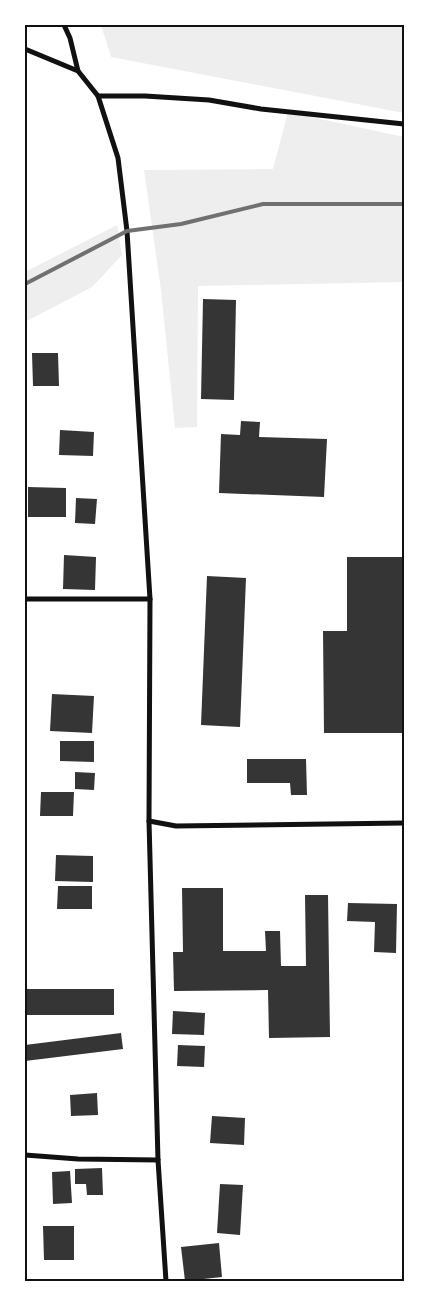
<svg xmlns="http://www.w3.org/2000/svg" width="429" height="1306" viewBox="0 0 429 1306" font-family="'Golos Text',sans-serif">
  <rect width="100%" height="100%" fill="#fff"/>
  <g fill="#eee">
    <polygon points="101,25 404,25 404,113 111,57"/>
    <polygon points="288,112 404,137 404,282 198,286 197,427 175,428 161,290 144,170 273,169"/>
    <polygon points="117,225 122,255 92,287 25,322 25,272"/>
  </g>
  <g fill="#353535">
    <polygon points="203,299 236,300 234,400 201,399"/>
    <polygon points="32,353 58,353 59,386 33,386"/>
    <polygon points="241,421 260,422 259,437 327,439 324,497 219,493 221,434 240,435"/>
    <polygon points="60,430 94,432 93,456 59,455"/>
    <polygon points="28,487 66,488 66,517 28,517"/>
    <polygon points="76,498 97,499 95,524 75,523"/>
    <polygon points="64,555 96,557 95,590 63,589"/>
    <polygon points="347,557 404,557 404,733 324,733 323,631 347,631"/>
    <polygon points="207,576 246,578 240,727 201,725"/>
    <polygon points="52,694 94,696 92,733 50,731"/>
    <polygon points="60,741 94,741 94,762 60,761"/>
    <polygon points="247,759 306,759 307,795 291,795 290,783 247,783"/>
    <polygon points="75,772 95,773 94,790 75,789"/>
    <polygon points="41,792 74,792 73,816 40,816"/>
    <polygon points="56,855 93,856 93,882 55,881"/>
    <polygon points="58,886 92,886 92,909 57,909"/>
    <polygon points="182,888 223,888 223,951 266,951 265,931 280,931 281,966 306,966 305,895 328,895 330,1037 269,1038 268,990 174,991 173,952 183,952"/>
    <polygon points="348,903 397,904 396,953 374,952 375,922 347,921"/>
    <rect x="25" y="989" width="89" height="26"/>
    <polygon points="173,1011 205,1013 204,1035 172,1034"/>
    <polygon points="121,1033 123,1049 25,1061 25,1045"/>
    <polygon points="178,1045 205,1046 204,1067 177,1066"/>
    <polygon points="97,1093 98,1115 71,1116 70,1095"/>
    <polygon points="212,1116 245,1118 244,1145 210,1143"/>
    <polygon points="102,1168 103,1195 87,1195 86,1184 75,1184 75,1169"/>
    <polygon points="70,1171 72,1203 53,1204 52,1172"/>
    <polygon points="220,1184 243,1185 240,1235 217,1233"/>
    <polygon points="43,1226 74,1226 74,1260 44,1260"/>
    <polygon points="219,1243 222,1277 185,1281 181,1247"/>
  </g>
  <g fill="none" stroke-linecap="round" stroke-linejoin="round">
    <g stroke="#111" stroke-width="5">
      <polyline points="64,25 70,38 78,71"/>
      <polyline points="25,49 78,71 98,96 118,158 127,231 150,599 149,821 158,1160 166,1281"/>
      <polyline points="98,96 145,96 209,100 261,109 404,124"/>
      <polyline points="25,599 150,599"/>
      <polyline points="149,821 176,826 404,823"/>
      <polyline points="25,1155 78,1159 158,1160"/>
    </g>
    <polyline stroke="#707070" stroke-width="4" points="25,284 127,231 181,224 263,204 404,204"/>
  </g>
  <rect width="429" height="1306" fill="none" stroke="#ffffff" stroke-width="52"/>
  <rect x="26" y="26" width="377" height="1254" fill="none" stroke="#111" stroke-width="2"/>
</svg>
